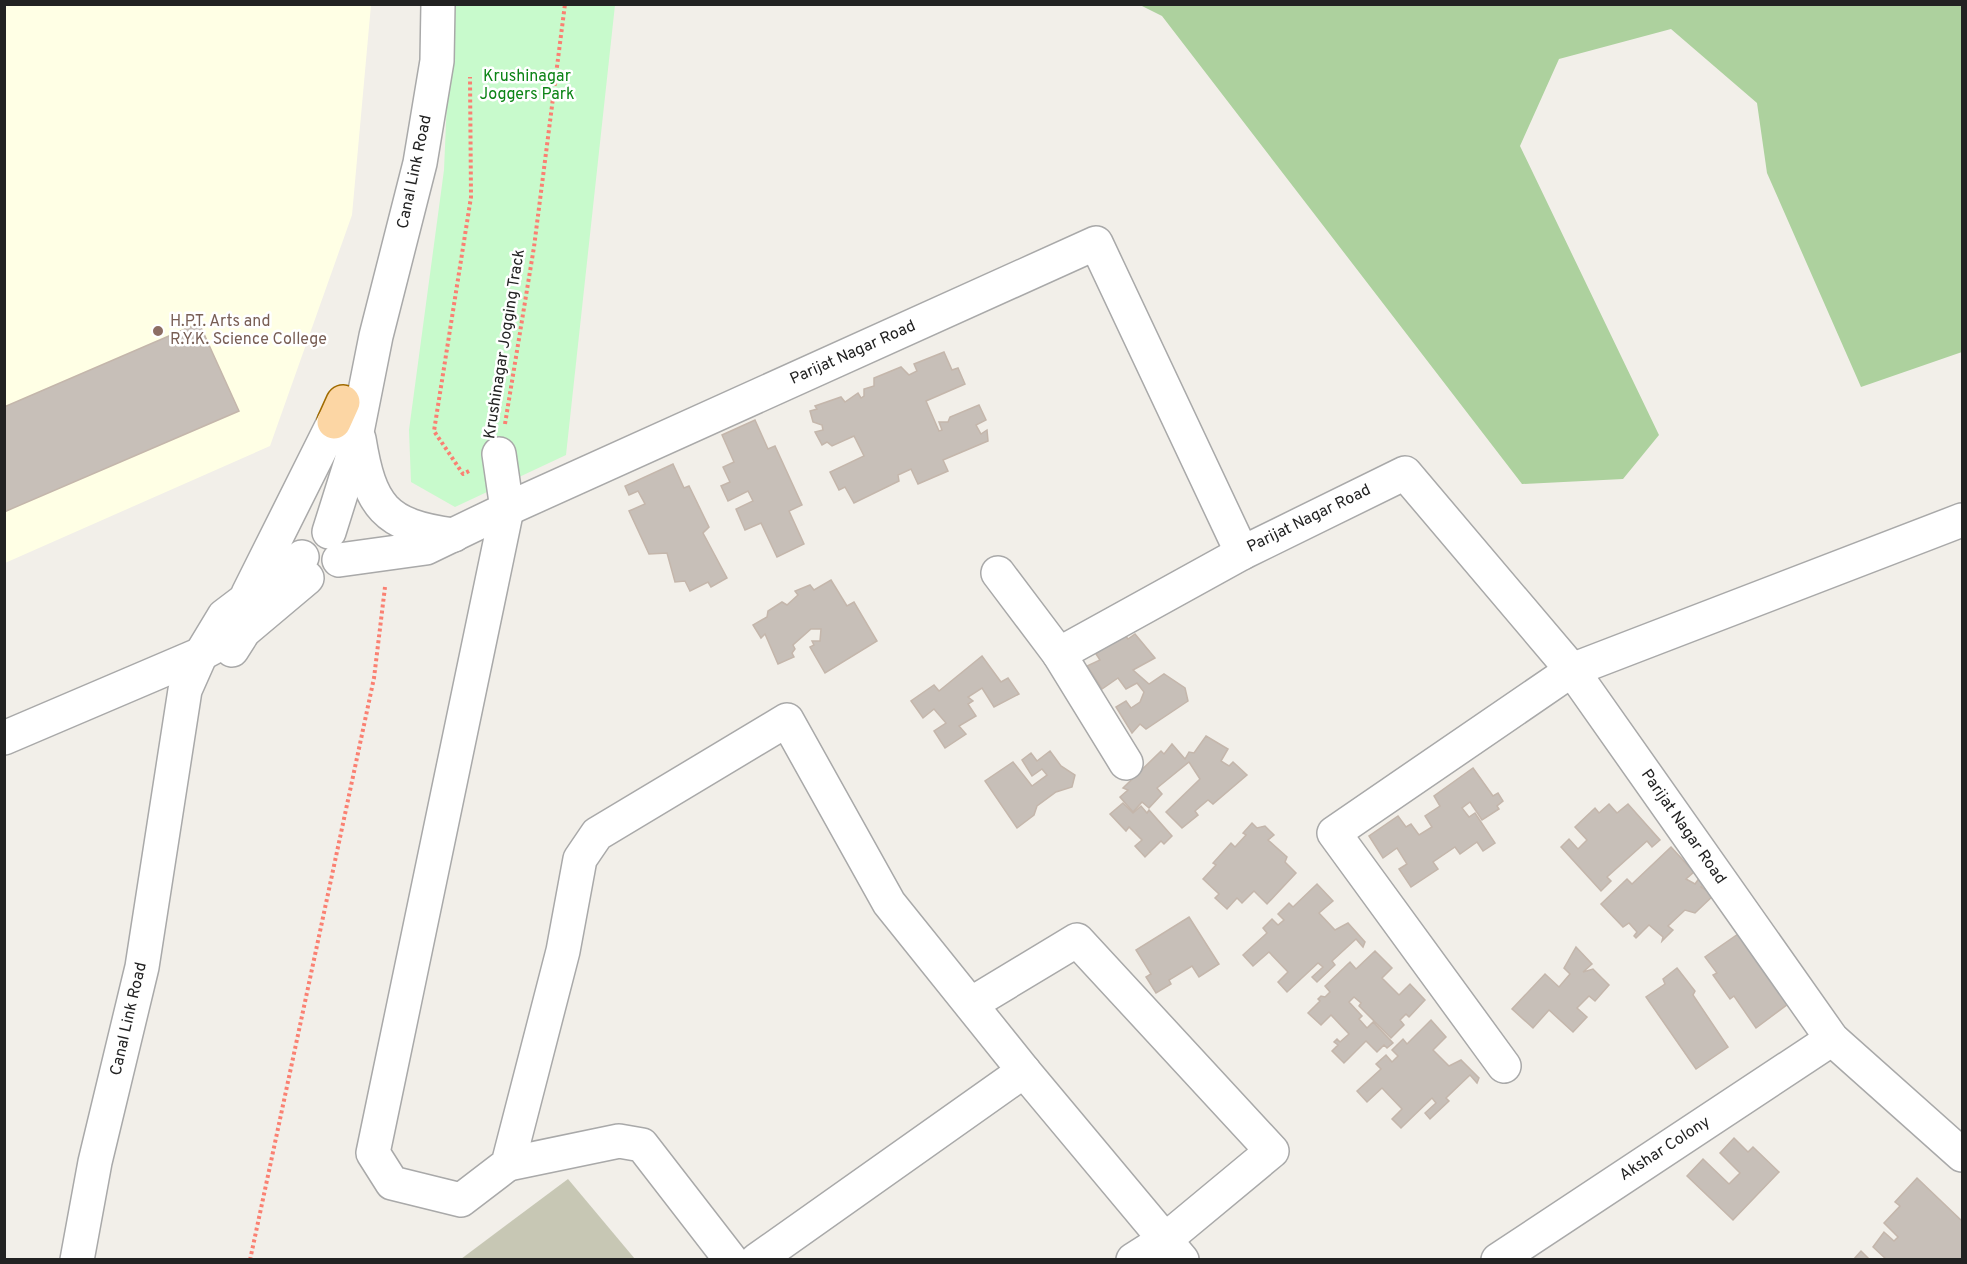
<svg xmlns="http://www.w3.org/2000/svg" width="1967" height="1264" viewBox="0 0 1967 1264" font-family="Overpass,sans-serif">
  <rect width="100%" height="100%" fill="#f2efe9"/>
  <polygon fill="#ffffe5" points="5,5 371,5 352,215 270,446 5,563"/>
  <polygon fill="#c7c7b4" points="568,1179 635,1259 461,1259"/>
  <polygon fill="#add19e" points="1140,5 1962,5 1962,352 1861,387 1767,173 1757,103 1671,29 1559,59 1520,146 1659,435 1623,479 1522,484 1162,16"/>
  <polygon fill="#c8facc" points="451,5 615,5 566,455 455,507 411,482 409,430 444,170"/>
  <g fill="#c7bfb8" stroke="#c4b6ab" stroke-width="1.5">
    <polygon points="199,323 239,411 4,512 4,407"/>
    <polygon points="944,352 952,370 958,368 965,384 926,401 939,431 942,430 939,422 948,422 950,417 979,405 986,420 976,425 981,434 987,430 988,441 943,460 948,471 918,484 911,469 898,475 899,481 854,503 845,487 839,490 830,472 864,456 854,436 832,446 827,442 822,445 815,432 823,430 822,425 813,422 810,411 817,409 815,406 841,397 845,402 858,393 861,398 864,396 864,389 874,386 874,378 901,367 909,375 917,371 914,364"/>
    <polygon points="755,420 768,449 775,446 802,505 789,511 804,544 777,557 761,523 745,530 736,509 753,501 748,491 728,501 721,486 730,482 723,467 734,462 722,435"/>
    <polygon points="673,464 684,488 689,486 709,527 703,533 727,578 711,587 708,582 690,591 685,581 675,582 667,553 649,554 629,511 645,504 638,491 629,495 625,486"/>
    <polygon points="831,580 847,606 854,602 877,641 825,673 810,647 814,645 812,641 820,641 821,629 811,629 793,645 795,649 792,653 794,657 778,664 765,634 761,638 753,625 767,617 768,611 782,602 787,605 798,595 795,591 810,585 814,590"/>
    <polygon points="1124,634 1128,639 1135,634 1155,658 1133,670 1149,684 1164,674 1185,688 1188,701 1146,729 1140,724 1132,733 1116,707 1126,701 1131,708 1140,702 1144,692 1137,683 1126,689 1118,678 1102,689 1087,666 1100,660 1096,654"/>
    <polygon points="982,656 1001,682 1008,678 1019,694 994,707 982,688 968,697 973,701 968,704 976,716 959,726 966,734 945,748 934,731 946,723 934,709 923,718 911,701 934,685 939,691"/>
    <polygon points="1206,736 1228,749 1221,761 1229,766 1233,762 1247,775 1213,804 1208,800 1195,811 1198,815 1182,828 1166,812 1200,779 1189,762 1157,788 1162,794 1149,808 1142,802 1133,812 1120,797 1128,790 1123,788 1161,751 1164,754 1172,744 1185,759 1189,752 1194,753"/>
    <polygon points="1050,751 1061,766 1075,775 1072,787 1056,792 1037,806 1034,815 1017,828 985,781 1013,762 1032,786 1047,775 1042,769 1032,776 1022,760 1031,753 1037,761"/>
    <polygon points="1473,768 1493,796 1498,793 1503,801 1497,806 1499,809 1482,820 1470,802 1462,808 1469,817 1475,813 1495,843 1483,851 1477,842 1460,854 1455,847 1433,862 1438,869 1411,887 1399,869 1407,864 1397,848 1383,858 1369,836 1398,816 1406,827 1411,824 1419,835 1432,827 1425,816 1440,806 1434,796"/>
    <polygon points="1123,803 1133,813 1141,806 1147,813 1149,810 1172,836 1164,844 1161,841 1145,857 1135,846 1142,840 1129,827 1126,831 1110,814"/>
    <polygon points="1609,804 1617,813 1628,804 1660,840 1652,847 1647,841 1607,877 1611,881 1601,891 1561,847 1569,839 1578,849 1587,840 1575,827 1595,808 1599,813"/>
    <polygon points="1252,823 1257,828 1265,826 1274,835 1268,840 1287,857 1285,862 1296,873 1267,904 1254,891 1242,903 1237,898 1227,909 1215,898 1219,894 1203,879 1216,865 1213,863 1231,843 1235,847 1246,835 1243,833"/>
    <polygon points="1671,847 1694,872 1686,879 1695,884 1700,877 1705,884 1701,887 1714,895 1695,913 1685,910 1668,926 1673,930 1662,941 1663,937 1649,925 1636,938 1634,936 1637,932 1629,923 1623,927 1601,904 1627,879 1632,884"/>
    <polygon points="1317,884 1333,901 1319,913 1335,930 1348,923 1365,942 1363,947 1356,939 1332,961 1335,965 1317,982 1312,977 1323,967 1318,963 1287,992 1278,982 1288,972 1269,952 1253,966 1243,955 1267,933 1263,928 1272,919 1278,925 1284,920 1278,914 1289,903 1293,907"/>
    <polygon points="1189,917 1219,964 1199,977 1192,966 1169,980 1171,984 1156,993 1146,977 1151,974 1136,950"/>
    <polygon points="1741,932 1792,1001 1756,1028 1734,996 1730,999 1713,975 1717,973 1705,957"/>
    <polygon points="1576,947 1592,964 1583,972 1593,969 1609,985 1595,1001 1589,996 1577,1008 1587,1017 1573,1032 1549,1010 1533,1028 1512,1009 1545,974 1559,987 1570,974 1564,968"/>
    <polygon points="1375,951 1392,968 1382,978 1399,995 1410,984 1425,1000 1409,1017 1406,1014 1400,1020 1404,1025 1391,1038 1359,1006 1361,1003 1354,997 1349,1002 1362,1016 1359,1019 1367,1028 1373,1022 1393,1043 1387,1048 1384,1045 1377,1052 1366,1041 1344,1063 1332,1051 1338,1045 1334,1042 1337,1039 1340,1042 1349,1034 1331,1015 1321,1025 1308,1013 1320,1001 1318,999 1321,996 1325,997 1330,992 1325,986 1350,962 1356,969"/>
    <polygon points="1677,968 1695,991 1693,995 1728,1047 1696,1069 1646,997 1665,984 1663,979"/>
    <polygon points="1431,1020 1446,1037 1433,1050 1449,1066 1461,1060 1479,1078 1477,1083 1470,1075 1446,1098 1449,1101 1430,1119 1425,1113 1436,1103 1432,1098 1401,1128 1392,1119 1402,1109 1382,1088 1367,1102 1357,1091 1381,1069 1376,1064 1386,1055 1392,1062 1398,1056 1392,1050 1403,1039 1407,1044"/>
    <polygon points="1734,1138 1748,1152 1753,1147 1779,1172 1733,1220 1687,1176 1703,1159 1729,1184 1740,1173 1720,1153"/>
    <polygon points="1917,1178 1962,1221 1962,1257 1960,1260 1887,1260 1873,1247 1884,1232 1894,1241 1898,1237 1884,1223 1900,1206 1895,1202"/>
    <polygon points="1861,1251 1870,1260 1853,1260"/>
  </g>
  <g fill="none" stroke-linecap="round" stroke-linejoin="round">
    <defs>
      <g id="minor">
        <path d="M359,439C370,506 384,526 454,535"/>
        <polyline points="499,454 507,509 373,1153 392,1183 461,1200 508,1164 563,951 580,859 597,834 787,720 889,903 1024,1071 1182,1260"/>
        <polyline points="329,532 351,462 376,336 420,163 437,61 438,4"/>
        <polyline points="339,560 426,548 507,509 1096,243 1242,553 1405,473 1572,670 1832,1039 1962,1155"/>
        <polyline points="998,573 1059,654"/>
        <polyline points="248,594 334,422"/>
        <polyline points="232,650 244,631 307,578"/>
        <polyline points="4,738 201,654 244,631"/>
        <polyline points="1126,763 1059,654 1242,553"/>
        <polyline points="971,1004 1077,940 1272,1151 1166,1239 1133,1260"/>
        <polyline points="1504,1066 1334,833 1572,670 1962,520"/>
        <polyline points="508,1164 619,1141 642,1145 731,1260"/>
        <polyline points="77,1260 95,1162 142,967 185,690 201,654 224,616 302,557"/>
        <polyline points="757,1260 1024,1071"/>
        <polyline points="1498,1260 1832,1039"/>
      </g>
      <polyline id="major" points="334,422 343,402"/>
    </defs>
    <use href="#minor" stroke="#a9a9a9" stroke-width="36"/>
    <use href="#major" stroke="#a06b00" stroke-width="36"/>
    <g stroke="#fa8072" stroke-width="4" stroke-dasharray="3 3" stroke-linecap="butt">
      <polyline points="505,424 534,247 565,4"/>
      <polyline points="469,471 463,474 434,431 471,197 470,77"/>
      <polyline points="250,1260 374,678 385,587"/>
    </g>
    <use href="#minor" stroke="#fff" stroke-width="33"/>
    <use href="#major" stroke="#fcd6a4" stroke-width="33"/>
  </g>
  <circle fill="#8d6e63" stroke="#fff" stroke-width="2" cx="158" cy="331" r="6"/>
  <g text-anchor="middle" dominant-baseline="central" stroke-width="5" stroke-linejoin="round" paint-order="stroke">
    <g font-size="16" fill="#0c8416" stroke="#fff">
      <text x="527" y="77">Krushinagar<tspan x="527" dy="18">Joggers Park</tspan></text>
    </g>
    <g font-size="16" fill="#222" stroke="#fff">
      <text transform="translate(415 172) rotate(-78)">Canal Link Road</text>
      <text transform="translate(505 344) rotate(-81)">Krushinagar Jogging Track</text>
      <text transform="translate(853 353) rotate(-24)">Parijat Nagar Road</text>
      <text transform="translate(1309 519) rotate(-26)">Parijat Nagar Road</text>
      <text transform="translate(1683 827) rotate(55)">Parijat Nagar Road</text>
      <text transform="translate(129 1019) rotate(-77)">Canal Link Road</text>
      <text transform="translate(1665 1149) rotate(-33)">Akshar Colony</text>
    </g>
    <g font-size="16" fill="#785e54" stroke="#fff" text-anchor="start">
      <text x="170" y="322">H.P.T. Arts and<tspan x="170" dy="18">R.Y.K. Science College</tspan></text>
    </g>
  </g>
  <rect width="1967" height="1264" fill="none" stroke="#222222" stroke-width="12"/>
</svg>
